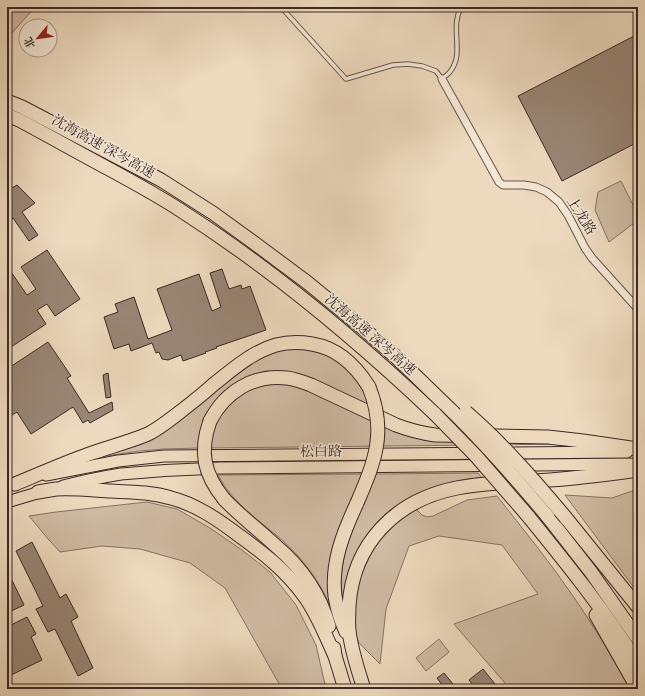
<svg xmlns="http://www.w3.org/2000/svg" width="645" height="696" viewBox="0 0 645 696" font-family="'IM FELL English','Noto Serif SC',serif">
  <rect width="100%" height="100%" fill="#eddabe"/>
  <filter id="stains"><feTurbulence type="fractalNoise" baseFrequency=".005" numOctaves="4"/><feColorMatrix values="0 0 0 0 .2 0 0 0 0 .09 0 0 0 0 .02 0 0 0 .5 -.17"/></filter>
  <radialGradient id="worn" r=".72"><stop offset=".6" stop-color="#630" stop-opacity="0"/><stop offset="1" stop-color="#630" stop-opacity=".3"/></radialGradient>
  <g fill="#cfbca4" stroke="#857364">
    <polygon points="7,7 35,7 11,34 7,37"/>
    <polygon points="621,181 638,215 638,220 609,242 595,210 598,192"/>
    <polygon points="302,348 327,354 349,368 364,389 371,407 328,387 242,380 199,448 164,449 139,451 87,459 124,448 253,361 277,350"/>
    <polygon points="273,383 296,385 394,430 510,441 569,444 209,448 214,424 225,407 247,390"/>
    <path d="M478,473L482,478C456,479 430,486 408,498C371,518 346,559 343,601C334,556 361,514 376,474Z"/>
    <path d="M364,474C360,483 356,493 352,502C349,508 345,513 343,519C331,547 324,576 330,606C320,581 302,558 282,540C259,520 232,503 218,475Z"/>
    <polygon points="638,489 638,593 565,495 612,498"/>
    <path d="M497,496C523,529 549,561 573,596C594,626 612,657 630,689H510L454,624L538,594L502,545L439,536L409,546L386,609L380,664C374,658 369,653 364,648C363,646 359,644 358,641C355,636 355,624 355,617C355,569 376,534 416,509L422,515L427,517L433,516L467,500Z"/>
    <polygon points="147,502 177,509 210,528 242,550 270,572 296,605 316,645 326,689 282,689 225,588 190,563 140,549 102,546 60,552 49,540 29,516 56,512"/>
    <polygon points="439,639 449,652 426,671 416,658"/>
  </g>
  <g fill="#988675" stroke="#3b2a25">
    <polygon points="638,34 638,142 562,181 518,96"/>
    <polygon points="17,185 35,203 22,212 38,235 29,241 13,218 7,222 7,191"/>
    <polygon points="47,250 80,299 55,316 47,304 37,310 46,324 11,347 7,342 7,275 11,272 27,295 36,289 21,267"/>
    <polygon points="222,269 229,289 241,285 242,289 250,286 266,330 216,347 217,348 205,352 206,353 183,361 181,355 168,360 162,359 159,352 156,353 152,343 131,351 129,344 114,349 104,317 118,312 115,304 134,297 148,339 172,330 157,289 199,274 212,311 221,307 210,273"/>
    <polygon points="48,342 71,376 67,378 89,413 112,402 113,410 90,423 88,420 83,423 73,407 31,434 17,412 7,418 7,369"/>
    <polygon points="108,373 111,397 106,398 103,375"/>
    <polygon points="32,542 60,598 66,594 78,617 71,621 93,668 78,676 55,629 48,632 36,609 43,606 16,551"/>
    <polygon points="7,570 24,605 7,613"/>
    <polygon points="27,617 36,634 31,637 42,660 7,677 7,627"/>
    <polygon points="483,669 499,689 476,689 469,680"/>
    <polygon points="444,673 457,689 445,689 437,678"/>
  </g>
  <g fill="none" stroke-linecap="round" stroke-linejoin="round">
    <defs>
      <path id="lane" d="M281,7L346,79L393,65L408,64L422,66L436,71L442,79C444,77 447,75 449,73C466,54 449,30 461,7"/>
      <polyline id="street" points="442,79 499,182 503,185 524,185 536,187 547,192 559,202 568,215 585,248 592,258 638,309"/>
      <g id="primary">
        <polyline points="46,475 118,461 164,456 627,452"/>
        <path d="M63,486C83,481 102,477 121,474C154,471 187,469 220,468L638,464"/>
        <polyline points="7,502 47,490"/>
      </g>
      <g id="highway">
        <polyline points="7,101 22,107 161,180 213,213 257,245 308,283 364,329 396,357 454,413"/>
        <path d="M7,115L19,120C49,136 79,153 109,169C133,182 157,195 180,210C272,269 356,339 435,414"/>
        <path d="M210,421C225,392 253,374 287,378C295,379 303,382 311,385L396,425C409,430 421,433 435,435L548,437L583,441L638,449"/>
        <path d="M15,484C39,474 64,463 89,454C109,447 129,442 148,434C158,429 167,422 176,415C189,405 202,395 214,384C233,369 252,352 276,345C288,342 300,342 312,344C337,348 356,366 369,387"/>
        <path d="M38,492C44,491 50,490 56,489C74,488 93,490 111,491C131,492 151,492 171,498C195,504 217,519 237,534C262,552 287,571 305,597C318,615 326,637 335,656"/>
        <path d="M224,499C240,516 259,530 276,546C301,567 320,595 329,626"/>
        <path d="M528,516C567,564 606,612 638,664"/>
        <polyline points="548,517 591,572 638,639"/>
        <polyline points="566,518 638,607"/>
        <polyline points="596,615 638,689"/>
        <path d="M346,632C341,621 337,609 335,596C331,563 343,533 357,503"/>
        <polyline points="334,648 335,656 345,689"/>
        <path d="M364,689C358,670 351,650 349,630C348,622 349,614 349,606C353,543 396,500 457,488C471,485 485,484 499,483C516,482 533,481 550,480C580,478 609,474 638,470"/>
      </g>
    </defs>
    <use href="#lane" stroke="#68564b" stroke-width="5.5"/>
    <use href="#street" stroke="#68564b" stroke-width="9"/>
    <use href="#primary" stroke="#3b2a25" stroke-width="13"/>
    <use href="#highway" stroke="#3b2a25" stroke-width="15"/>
    <use href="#lane" stroke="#f3e7d5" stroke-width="3.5"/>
    <use href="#street" stroke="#f3e7d5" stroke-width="7"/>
    <use href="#primary" stroke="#eddabe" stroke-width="11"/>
    <use href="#highway" stroke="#eddabe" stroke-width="13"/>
    <defs>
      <g id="highway-bridge">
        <path d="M466,412C503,444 535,481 566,518"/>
        <path d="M454,413C487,446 518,481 548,517"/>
        <polyline points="435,414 476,456 528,516"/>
        <path d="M210,421C199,452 204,474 224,499"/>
        <path d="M357,503C375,461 387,432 369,387"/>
      </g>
    </defs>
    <use href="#highway-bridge" stroke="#3b2a25" stroke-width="15" stroke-linecap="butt"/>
    <use href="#highway-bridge" stroke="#eddabe" stroke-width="13"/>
  </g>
  <g text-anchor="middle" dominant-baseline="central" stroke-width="3" stroke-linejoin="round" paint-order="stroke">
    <g font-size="14" fill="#3b2a25" stroke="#f3e7d5">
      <text transform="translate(103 147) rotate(29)">沈海高速 深岑高速</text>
      <text transform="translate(581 216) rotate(58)">上龙路</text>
      <text transform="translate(370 335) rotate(41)">沈海高速 深岑高速</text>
      <text transform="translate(321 452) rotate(-1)">松白路</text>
    </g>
  </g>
  <rect width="645" height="696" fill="none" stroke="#eddabe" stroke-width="24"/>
  <rect x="8" y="8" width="629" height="680" fill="none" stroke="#3b2a25" stroke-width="2"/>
  <rect x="12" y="12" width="621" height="672" fill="none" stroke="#3b2a25"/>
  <g transform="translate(38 38) rotate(241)"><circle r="19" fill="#f3e7d5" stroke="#a99b8f"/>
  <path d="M0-3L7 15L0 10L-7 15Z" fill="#8f2418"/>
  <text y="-6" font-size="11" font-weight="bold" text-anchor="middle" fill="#3b2a25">北</text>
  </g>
  <rect width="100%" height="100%" filter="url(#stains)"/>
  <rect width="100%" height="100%" fill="url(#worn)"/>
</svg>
